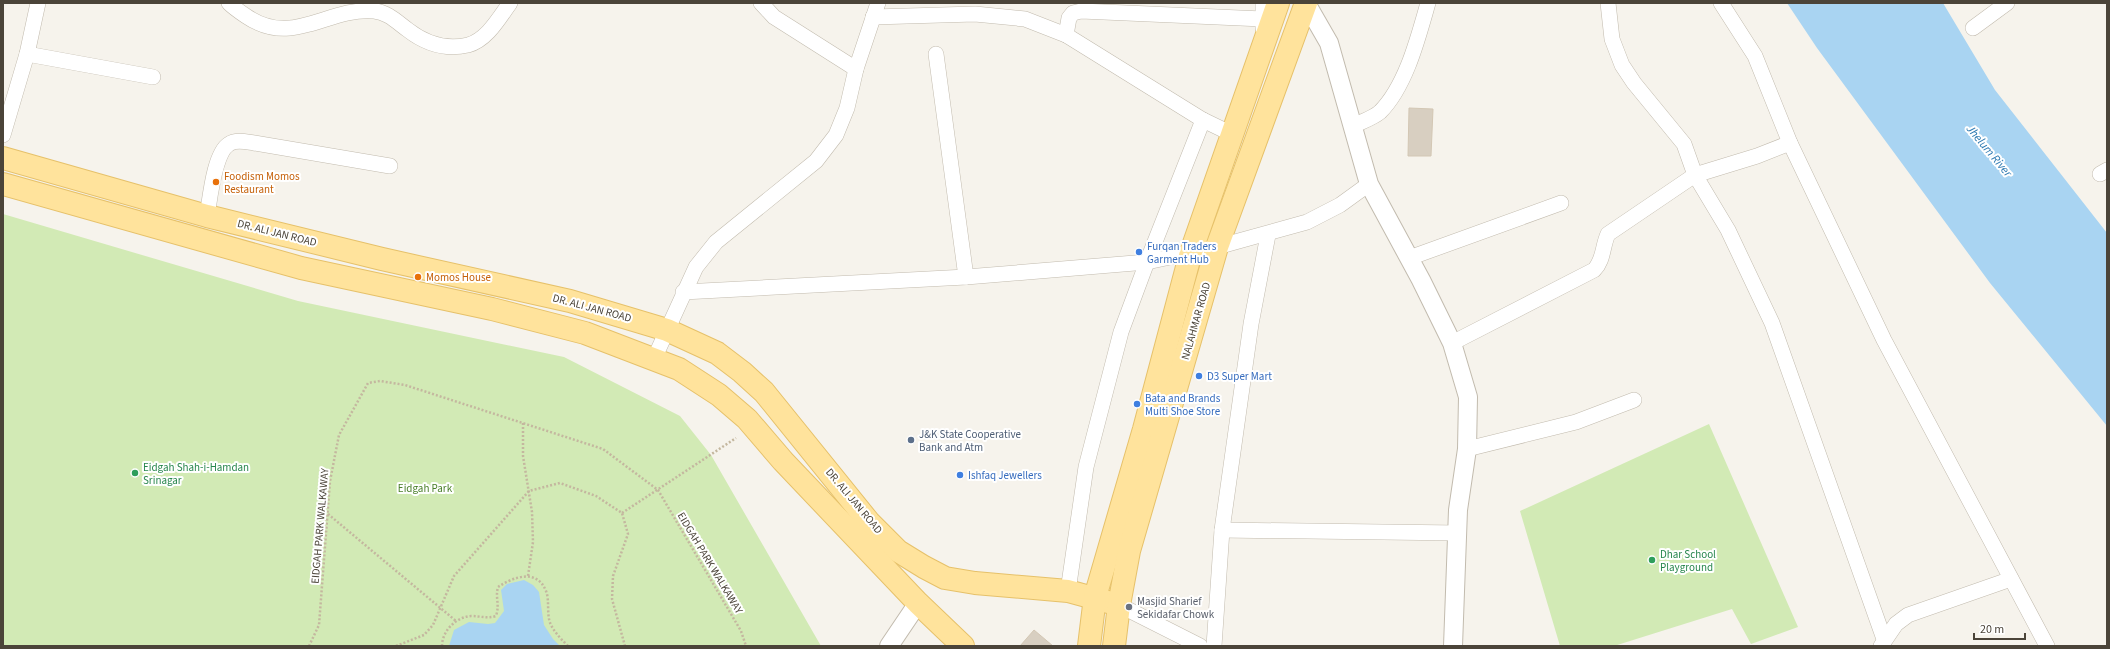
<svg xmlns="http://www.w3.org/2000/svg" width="2110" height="649" viewBox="0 0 2110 649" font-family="'Source Sans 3',sans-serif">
  <rect width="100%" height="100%" fill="#f6f3ec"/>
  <g fill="#d2eab5">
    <polygon points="3,214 298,301 564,357 680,416 711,455 821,646 3,646"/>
    <polygon points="1709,424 1798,627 1751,644 1732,609 1614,646 1560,646 1520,511"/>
  </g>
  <g fill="#a9d4f2">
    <polygon points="1787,3 1943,3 1995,90 2107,233 2107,426 1990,283 1817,48"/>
    <polygon points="524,580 533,585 539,592 544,625 553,639 560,646 449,646 454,630 469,622 488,624 495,623 504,611 501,590 507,584"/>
  </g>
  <g fill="#d8cfc1" stroke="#d3c7b4">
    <polygon points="1409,108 1433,109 1431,156 1408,156"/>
    <polygon points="1034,630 1053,646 1020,646"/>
  </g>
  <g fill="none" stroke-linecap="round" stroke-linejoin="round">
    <defs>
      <g id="minor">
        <path d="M229,3C234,8 240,12 246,16C293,48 327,7 374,11C388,12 398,23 408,30C426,44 446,50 468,45C487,40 499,18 510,3"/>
        <polyline points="761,3 774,17 856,69"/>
        <polyline points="1608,3 1612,39 1622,65 1634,83 1684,144 1695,175 1728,230 1772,323 1884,639"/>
        <polyline points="1721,3 1755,56 1790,143 1884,340 2047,646"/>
        <polyline points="873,17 975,14 1025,19 1066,35 1203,120 1232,134"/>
        <polyline points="1263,28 1263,3"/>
        <polyline points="1973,28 2007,3"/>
        <polyline points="1066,35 1069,18 1073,13 1081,11 1263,19"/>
        <polyline points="27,54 153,77"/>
        <polyline points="936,54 966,277"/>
        <path d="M1353,126C1361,122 1373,118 1380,112C1406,86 1418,38 1428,3"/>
        <polyline points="3,135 27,54 38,3"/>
        <polyline points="2100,174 2107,170"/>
        <path d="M207,216C210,199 214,153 229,144C236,139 247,142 254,143L390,166"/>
        <polyline points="1409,258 1561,203"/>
        <polyline points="683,292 966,277 1147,262 1217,247 1307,222 1340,205 1369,184"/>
        <path d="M1452,343L1594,270C1604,260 1602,247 1608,234L1695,175L1757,156L1790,143"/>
        <polyline points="654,359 696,267 716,242 816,161 836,135 847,108 856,69 878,3"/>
        <polyline points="1467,449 1576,422 1634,400"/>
        <polyline points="1222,530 1458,533"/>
        <polyline points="1068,591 1086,467 1121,332 1147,262 1203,120"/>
        <polyline points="1119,605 1200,646"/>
        <polyline points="1214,646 1222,530 1251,324 1268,235"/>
        <polyline points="1881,646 1896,624 1908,615 2011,579"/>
      </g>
      <g id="tertiary">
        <polyline points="1306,3 1329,43 1369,184 1421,280 1452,343 1468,397 1467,449 1458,510 1453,646"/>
        <polyline points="889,646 918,603"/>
      </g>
      <g id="primary">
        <polyline points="3,158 207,216 382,259 570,301 667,330 717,353 742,372 764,392 869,522 898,551 924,567 945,578 975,583 1068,591 1119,605"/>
        <polyline points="3,184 301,268 492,309 585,333 679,369 719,395 747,419 783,461 918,603 963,646"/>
        <polyline points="1089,646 1095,597 1144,429 1191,252 1278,3"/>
        <polyline points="1114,646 1119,605 1129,551 1217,247 1306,3"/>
      </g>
    </defs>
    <use href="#minor" stroke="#c2bbae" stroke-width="16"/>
    <use href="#tertiary" stroke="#c2bbae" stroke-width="20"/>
    <use href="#primary" stroke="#e6c16a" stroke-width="24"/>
    <g stroke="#c4b79f" stroke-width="2.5" stroke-dasharray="2 2" stroke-linecap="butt">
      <polyline points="523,423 523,456 532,512 533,542 528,576"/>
      <polyline points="622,513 736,438"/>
      <polyline points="328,514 456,621"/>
      <polyline points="309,646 319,625 330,481 339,435 368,383 380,381 405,385 603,449 658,490 741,631 746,646"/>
      <polyline points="396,646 424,635 433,625 454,576 529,491 560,483 596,496 622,513 628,534 613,576 612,599 625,646"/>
      <path d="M442,646C442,631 456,617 471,616C481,616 487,619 496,616C500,604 495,598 498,587C513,577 537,568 546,591C550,601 546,615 551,625C555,633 562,640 568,646"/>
    </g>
    <use href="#minor" stroke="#fff" stroke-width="15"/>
    <use href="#tertiary" stroke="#fff" stroke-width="18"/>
    <use href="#primary" stroke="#ffe39c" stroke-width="22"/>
  </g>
  <g fill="#e8710a" stroke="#fff" stroke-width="1.5">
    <circle cx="216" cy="182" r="4"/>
    <circle cx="418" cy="277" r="4"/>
  </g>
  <g fill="#3f7fe0" stroke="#fff" stroke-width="1.5">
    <circle cx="1139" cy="252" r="4"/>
    <circle cx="1199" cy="376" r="4"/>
    <circle cx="1137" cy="404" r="4"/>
    <circle cx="960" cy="475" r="4"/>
  </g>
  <circle fill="#5c6f8a" stroke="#fff" stroke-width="1.5" cx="911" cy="440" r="4"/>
  <g fill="#2e9e5b" stroke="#fff" stroke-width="1.5">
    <circle cx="135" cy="473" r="4"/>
    <circle cx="1652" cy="560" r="4"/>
  </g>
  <circle fill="#6b7280" stroke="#fff" stroke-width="1.5" cx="1129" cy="607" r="4"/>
  <g text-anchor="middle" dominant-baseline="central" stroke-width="4" stroke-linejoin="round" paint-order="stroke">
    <g font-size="11" fill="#c56008" stroke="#fff" text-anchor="start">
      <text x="224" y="176">Foodism Momos<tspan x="224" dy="13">Restaurant</tspan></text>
      <text x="426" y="277">Momos House</text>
    </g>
    <g font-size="11" fill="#4b4439" stroke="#fff">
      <text transform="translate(277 233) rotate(14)">DR. ALI JAN ROAD</text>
      <text transform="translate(592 308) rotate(15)">DR. ALI JAN ROAD</text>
      <text transform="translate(1196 321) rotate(-74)">NALAHMAR ROAD</text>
      <text transform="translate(854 501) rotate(50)">DR. ALI JAN ROAD</text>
      <text transform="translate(320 526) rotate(-85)">EIDGAH PARK WALKAWAY</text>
      <text transform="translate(710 563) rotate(59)">EIDGAH PARK WALKAWAY</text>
    </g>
    <g font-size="11" fill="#366cbe" stroke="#fff" text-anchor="start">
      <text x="1147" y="246">Furqan Traders<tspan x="1147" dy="13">Garment Hub</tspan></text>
      <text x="1207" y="376">D3 Super Mart</text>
      <text x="1145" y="398">Bata and Brands<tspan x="1145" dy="13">Multi Shoe Store</tspan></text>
      <text x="968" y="475">Ishfaq Jewellers</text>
    </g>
    <g font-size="11" fill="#4e5e75" stroke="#fff" text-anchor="start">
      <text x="919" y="434">J&amp;K State Cooperative<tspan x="919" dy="13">Bank and Atm</tspan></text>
    </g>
    <g font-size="11" fill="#27864d" stroke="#fff" text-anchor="start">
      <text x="143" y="467">Eidgah Shah-i-Hamdan<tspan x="143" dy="13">Srinagar</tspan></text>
      <text x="1660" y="554">Dhar School<tspan x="1660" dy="13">Playground</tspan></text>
    </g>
    <g font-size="11" fill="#4a7f2a" stroke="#fff">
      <text x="425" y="488">Eidgah Park</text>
    </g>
    <g font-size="11" fill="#5b616d" stroke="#fff" text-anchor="start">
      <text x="1137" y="601">Masjid Sharief<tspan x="1137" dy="13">Sekidafar Chowk</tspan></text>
    </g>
    <g font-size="12" font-style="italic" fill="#2e7ab2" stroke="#fff">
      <text transform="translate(1989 151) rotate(50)">Jhelum River</text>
    </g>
  </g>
  <rect width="2110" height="649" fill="none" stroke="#4b4439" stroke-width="8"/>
  <path d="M1974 633v6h51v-6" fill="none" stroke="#4b4439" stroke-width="2"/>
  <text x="1980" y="633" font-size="12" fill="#4b4439" stroke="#ffffff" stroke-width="3" paint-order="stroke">20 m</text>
</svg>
